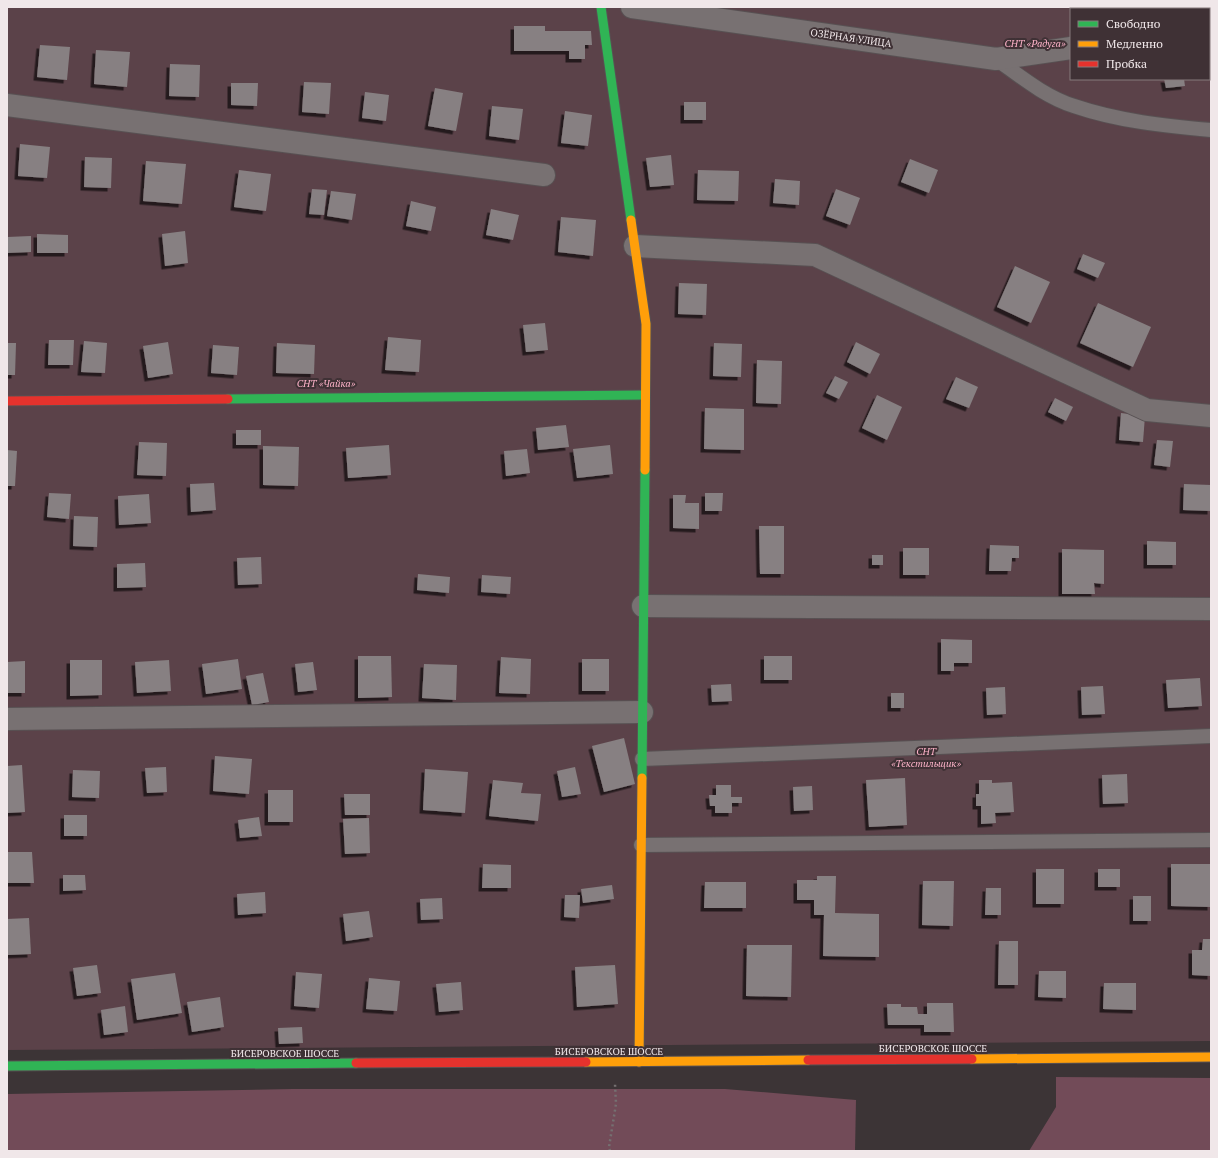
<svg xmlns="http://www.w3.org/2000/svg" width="1218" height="1158" viewBox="0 0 1218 1158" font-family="'PT Serif',serif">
  <defs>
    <filter id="shadow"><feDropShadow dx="-3.5" dy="3.5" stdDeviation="0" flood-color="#0009"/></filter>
  </defs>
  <rect width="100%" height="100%" fill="#3c3436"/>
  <path fill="#5b4249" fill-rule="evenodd" d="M7,7H1211V1041L7,1050ZM1071,9H1209V79H1071Z"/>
  <g fill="#724b58">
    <polygon points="1056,1077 1211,1078 1211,1151 1029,1151 1056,1107"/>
    <polygon points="293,1089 725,1089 856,1100 855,1151 7,1151 7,1094"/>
  </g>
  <g fill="#878082" filter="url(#shadow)">
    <polygon points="514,26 545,26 545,31 591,31 592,45 585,45 585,59 569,59 569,51 514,51"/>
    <polygon points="40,45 70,47 67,80 37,77"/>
    <polygon points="96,50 130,52 127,87 94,84"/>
    <polygon points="170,64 200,65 199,97 169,96"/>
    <polygon points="1164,79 1184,79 1185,86 1166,88"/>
    <polygon points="304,82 331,83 329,114 302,112"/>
    <polygon points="231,83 258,83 257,106 231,105"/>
    <polygon points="435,88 463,93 456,131 428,126"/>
    <polygon points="365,92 389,95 386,121 362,118"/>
    <rect x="684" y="102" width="22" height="18"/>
    <polygon points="492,106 523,109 519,140 489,136"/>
    <polygon points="565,111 592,115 588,146 561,143"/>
    <polygon points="20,144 50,147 47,178 18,176"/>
    <polygon points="671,155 674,185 650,187 646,158"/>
    <polygon points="85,157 112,158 111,188 84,187"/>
    <polygon points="910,159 938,170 929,193 901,182"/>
    <polygon points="146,161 186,164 182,204 143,201"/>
    <polygon points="239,170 271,174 266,211 234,207"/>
    <polygon points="698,170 739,171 738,201 697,200"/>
    <polygon points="775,179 800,181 799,205 773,203"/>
    <polygon points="312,189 327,190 324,215 309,214"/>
    <polygon points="836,189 860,198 850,225 826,216"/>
    <polygon points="331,191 356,194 352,220 327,216"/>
    <polygon points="411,201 436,207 431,231 406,226"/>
    <polygon points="491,209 519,215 513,240 486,235"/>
    <polygon points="561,217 596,220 593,256 558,252"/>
    <polygon points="185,231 188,263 165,266 162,234"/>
    <polygon points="37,234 68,235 68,253 37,253"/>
    <polygon points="31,236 31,252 7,253 7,237"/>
    <polygon points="1083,254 1105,263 1098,278 1077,269"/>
    <polygon points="1015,266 1050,282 1031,323 997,307"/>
    <polygon points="679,283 707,284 706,315 678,314"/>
    <polygon points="1098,303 1151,327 1133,367 1080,343"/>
    <polygon points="545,323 548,350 526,352 523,325"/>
    <polygon points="388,337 421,340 419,372 385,370"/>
    <polygon points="49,340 74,340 73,365 48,365"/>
    <polygon points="84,341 107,343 105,373 81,372"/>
    <polygon points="168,342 173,374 148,378 143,346"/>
    <polygon points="856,342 880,354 870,374 847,362"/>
    <polygon points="7,343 16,343 15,375 7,375"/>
    <polygon points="277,343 315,345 314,374 276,373"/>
    <polygon points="714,343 742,344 741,377 713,376"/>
    <polygon points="213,345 239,347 237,375 211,373"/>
    <polygon points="757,360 782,361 781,404 756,403"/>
    <polygon points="835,376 848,382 839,399 826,393"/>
    <polygon points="956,377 978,387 969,408 946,399"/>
    <polygon points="877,395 902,407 887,440 862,428"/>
    <polygon points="1055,398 1073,407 1066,421 1048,412"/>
    <polygon points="705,408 744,409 744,450 704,449"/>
    <polygon points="1121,413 1145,416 1143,442 1119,440"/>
    <polygon points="566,425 569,447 538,450 536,428"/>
    <rect x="236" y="430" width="25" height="15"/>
    <polygon points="1157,440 1173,441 1170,467 1154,465"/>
    <polygon points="139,442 167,443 166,476 137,475"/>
    <polygon points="389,445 391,475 348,478 346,448"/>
    <polygon points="610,445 613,474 577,478 573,449"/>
    <polygon points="263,446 299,447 298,486 263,485"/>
    <polygon points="527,449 530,473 506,476 504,451"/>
    <polygon points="7,450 17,451 15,486 7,486"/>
    <polygon points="214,483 216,510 191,512 190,484"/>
    <polygon points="1184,484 1211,485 1211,511 1183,510"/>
    <polygon points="49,493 71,494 69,519 47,517"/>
    <polygon points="705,493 723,493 722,511 705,511"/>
    <polygon points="149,494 151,523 119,525 118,496"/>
    <polygon points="673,495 686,495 685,503 699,503 699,529 673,528"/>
    <polygon points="74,516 98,517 97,547 73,546"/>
    <polygon points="759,526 784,526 784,574 760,574"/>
    <polygon points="1147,541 1176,542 1176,565 1147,565"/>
    <polygon points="990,545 1019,546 1019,558 1012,558 1011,571 989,571"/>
    <rect x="903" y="548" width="26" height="27"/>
    <polygon points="1062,549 1104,550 1104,584 1094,583 1095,594 1062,594"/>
    <rect x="872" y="555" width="11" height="10"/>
    <polygon points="261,557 262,584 238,585 237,558"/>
    <polygon points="145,563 146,587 117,588 117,564"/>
    <polygon points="418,574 450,577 449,593 417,590"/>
    <polygon points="482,575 511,577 510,594 481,592"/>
    <polygon points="941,639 972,640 972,663 954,663 954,671 941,671"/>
    <polygon points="358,656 391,656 392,697 358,698"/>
    <rect x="764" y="656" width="28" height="24"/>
    <polygon points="501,657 531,659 530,694 499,693"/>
    <polygon points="238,659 242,689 206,694 202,664"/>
    <rect x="582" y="659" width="27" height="32"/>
    <polygon points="70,660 102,660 102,695 70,696"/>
    <polygon points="169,660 171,691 137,693 135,662"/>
    <polygon points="25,661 25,693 7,693 7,662"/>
    <polygon points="313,662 317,690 298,692 295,664"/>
    <polygon points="424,664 457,665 456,700 422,698"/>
    <polygon points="263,673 269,702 252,705 246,676"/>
    <polygon points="1200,678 1202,706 1168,708 1166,680"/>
    <polygon points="731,684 732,701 712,702 711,685"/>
    <polygon points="1103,686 1105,714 1082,715 1081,687"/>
    <polygon points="1005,687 1006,714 987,715 986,688"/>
    <rect x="891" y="693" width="13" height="15"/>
    <polygon points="624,738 635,784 604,792 592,746"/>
    <polygon points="215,756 252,759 249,794 213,791"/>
    <polygon points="22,765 25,812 7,813 7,766"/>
    <polygon points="166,767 167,792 147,793 145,768"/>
    <polygon points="575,767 581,794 562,797 557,771"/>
    <polygon points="425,769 468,772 465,813 423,810"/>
    <polygon points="73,770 100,771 99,798 72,797"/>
    <polygon points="1127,774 1128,803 1103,804 1102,775"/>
    <polygon points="905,778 907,825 869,827 866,780"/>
    <polygon points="493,780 523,783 521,793 541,794 538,821 489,816"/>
    <polygon points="979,780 992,780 992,783 1012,782 1014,812 995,813 996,823 981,824 981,806 976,806 976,794 979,794"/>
    <polygon points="716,785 731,785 731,797 742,797 742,803 732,803 732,813 715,813 715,806 710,806 709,795 716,795"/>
    <polygon points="812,786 813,810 794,811 793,787"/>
    <rect x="268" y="790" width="25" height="32"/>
    <polygon points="344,794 370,794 370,815 345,815"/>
    <rect x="64" y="815" width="23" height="21"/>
    <polygon points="259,817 262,836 240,838 238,820"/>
    <polygon points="369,818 370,853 345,854 343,819"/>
    <polygon points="7,852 32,852 34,883 7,883"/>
    <polygon points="483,864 511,865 511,888 482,888"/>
    <polygon points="1171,864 1211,864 1211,907 1171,906"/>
    <rect x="1036" y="869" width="28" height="35"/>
    <rect x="1098" y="869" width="22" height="18"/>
    <polygon points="63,875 85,875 86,890 63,891"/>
    <polygon points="817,876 836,876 835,913 879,914 879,957 823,956 824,915 814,915 814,900 797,900 797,880 817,880"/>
    <polygon points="923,881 954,881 953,926 922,925"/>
    <polygon points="705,882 746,882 746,908 704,908"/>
    <polygon points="612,885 614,899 583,903 581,889"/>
    <polygon points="986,888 1001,888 1001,915 985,915"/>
    <polygon points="265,892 266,913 238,915 237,894"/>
    <polygon points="565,895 580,895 579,918 564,917"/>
    <rect x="1133" y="896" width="18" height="25"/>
    <polygon points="442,898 443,919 421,920 420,899"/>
    <polygon points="369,911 373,937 346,941 343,914"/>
    <polygon points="29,918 31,954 7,955 7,919"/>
    <polygon points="1203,939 1211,939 1211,976 1192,975 1192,950 1202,950"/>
    <polygon points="999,941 1018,941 1018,985 998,985"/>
    <polygon points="747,945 792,945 791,997 746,996"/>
    <polygon points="97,965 101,993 77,996 73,968"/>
    <polygon points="615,965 618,1004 577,1007 575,967"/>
    <polygon points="1039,971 1066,971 1066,998 1038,997"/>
    <polygon points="296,972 322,974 319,1008 294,1006"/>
    <polygon points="175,973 182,1013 137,1020 131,979"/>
    <polygon points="369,978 400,981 397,1011 366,1009"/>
    <polygon points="461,982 463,1010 439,1012 436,984"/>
    <polygon points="1104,983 1136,983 1136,1010 1103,1009"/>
    <polygon points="220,997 224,1027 192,1032 187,1002"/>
    <polygon points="927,1003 953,1003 954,1032 924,1032 924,1025 888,1025 887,1004 901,1004 901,1007 917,1007 918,1014 927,1014"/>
    <polygon points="125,1006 128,1032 104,1035 101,1010"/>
    <polygon points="302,1027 303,1043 279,1044 278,1028"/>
  </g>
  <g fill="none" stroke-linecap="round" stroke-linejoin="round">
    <defs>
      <g id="lane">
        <path d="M996,59C1020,76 1045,97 1074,106C1118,121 1165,126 1211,130"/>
        <polyline points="642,759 1211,736"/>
        <polyline points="641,845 1211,840"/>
      </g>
      <g id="street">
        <polyline points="632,7 996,59 1071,48"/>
        <polyline points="1209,27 1211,27"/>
        <polyline points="7,105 544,175"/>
        <polyline points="635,246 815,255 1147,410 1211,416"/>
        <polyline points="643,606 1211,609"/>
        <polyline points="7,719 642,712"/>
      </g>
      <g id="fast">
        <polyline points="601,7 631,220"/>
        <polyline points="228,399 645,395"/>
        <polyline points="642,778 645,470"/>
        <polyline points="7,1066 356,1063"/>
      </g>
      <g id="slow">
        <polyline points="631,220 646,324 645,470"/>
        <polyline points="972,1059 1211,1057"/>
        <polyline points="586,1062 808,1060"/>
        <polyline points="639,1062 642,778"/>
      </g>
      <g id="jam">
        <polyline points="7,401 228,399"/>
        <polyline points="808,1060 972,1059"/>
        <polyline points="356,1063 586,1062"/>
      </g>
    </defs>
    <use href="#lane" stroke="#585153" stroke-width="16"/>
    <use href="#street" stroke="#585153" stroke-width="24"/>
    <use href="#fast" stroke="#585153" stroke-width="11"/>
    <use href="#slow" stroke="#585153" stroke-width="11"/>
    <use href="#jam" stroke="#585153" stroke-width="11"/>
    <polyline stroke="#757071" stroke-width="2.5" stroke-dasharray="2 3" stroke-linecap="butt" points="610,1151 609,1147 616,1104 615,1084"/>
    <use href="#lane" stroke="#787172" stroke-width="14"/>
    <use href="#street" stroke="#787172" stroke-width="22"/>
    <use href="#fast" stroke="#30b455" stroke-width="9"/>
    <use href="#slow" stroke="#ff9f0a" stroke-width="9"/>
    <use href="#jam" stroke="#e5322d" stroke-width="9"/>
  </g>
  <g text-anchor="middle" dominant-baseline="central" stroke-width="4" stroke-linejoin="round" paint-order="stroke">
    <g font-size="10" fill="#f0e7e9" stroke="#3f3135">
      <text transform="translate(851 38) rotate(8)">ОЗЁРНАЯ УЛИЦА</text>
      <text x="933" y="1048">БИСЕРОВСКОЕ ШОССЕ</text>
      <text x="609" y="1051">БИСЕРОВСКОЕ ШОССЕ</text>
      <text x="285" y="1053">БИСЕРОВСКОЕ ШОССЕ</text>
    </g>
    <g font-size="10" font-style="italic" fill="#fdb2c8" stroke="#3f3135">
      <text x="1035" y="43">СНТ «Радуга»</text>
      <text x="326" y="383">СНТ «Чайка»</text>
      <text x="926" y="751">СНТ<tspan x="926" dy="12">«Текстильщик»</tspan></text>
    </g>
  </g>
  <rect width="1218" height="1158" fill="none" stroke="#f0e7e9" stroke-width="16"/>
  <rect x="1070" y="8" width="140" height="72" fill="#3f3135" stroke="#867a7d"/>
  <rect x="1078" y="21" width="20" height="6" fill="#30b455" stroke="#867a7d"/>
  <text x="1106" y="28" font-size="12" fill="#f0e7e9">Свободно</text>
  <rect x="1078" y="41" width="20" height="6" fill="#ff9f0a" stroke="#867a7d"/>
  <text x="1106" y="48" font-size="12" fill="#f0e7e9">Медленно</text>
  <rect x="1078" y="61" width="20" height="6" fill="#e5322d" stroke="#867a7d"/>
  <text x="1106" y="68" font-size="12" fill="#f0e7e9">Пробка</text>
</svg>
